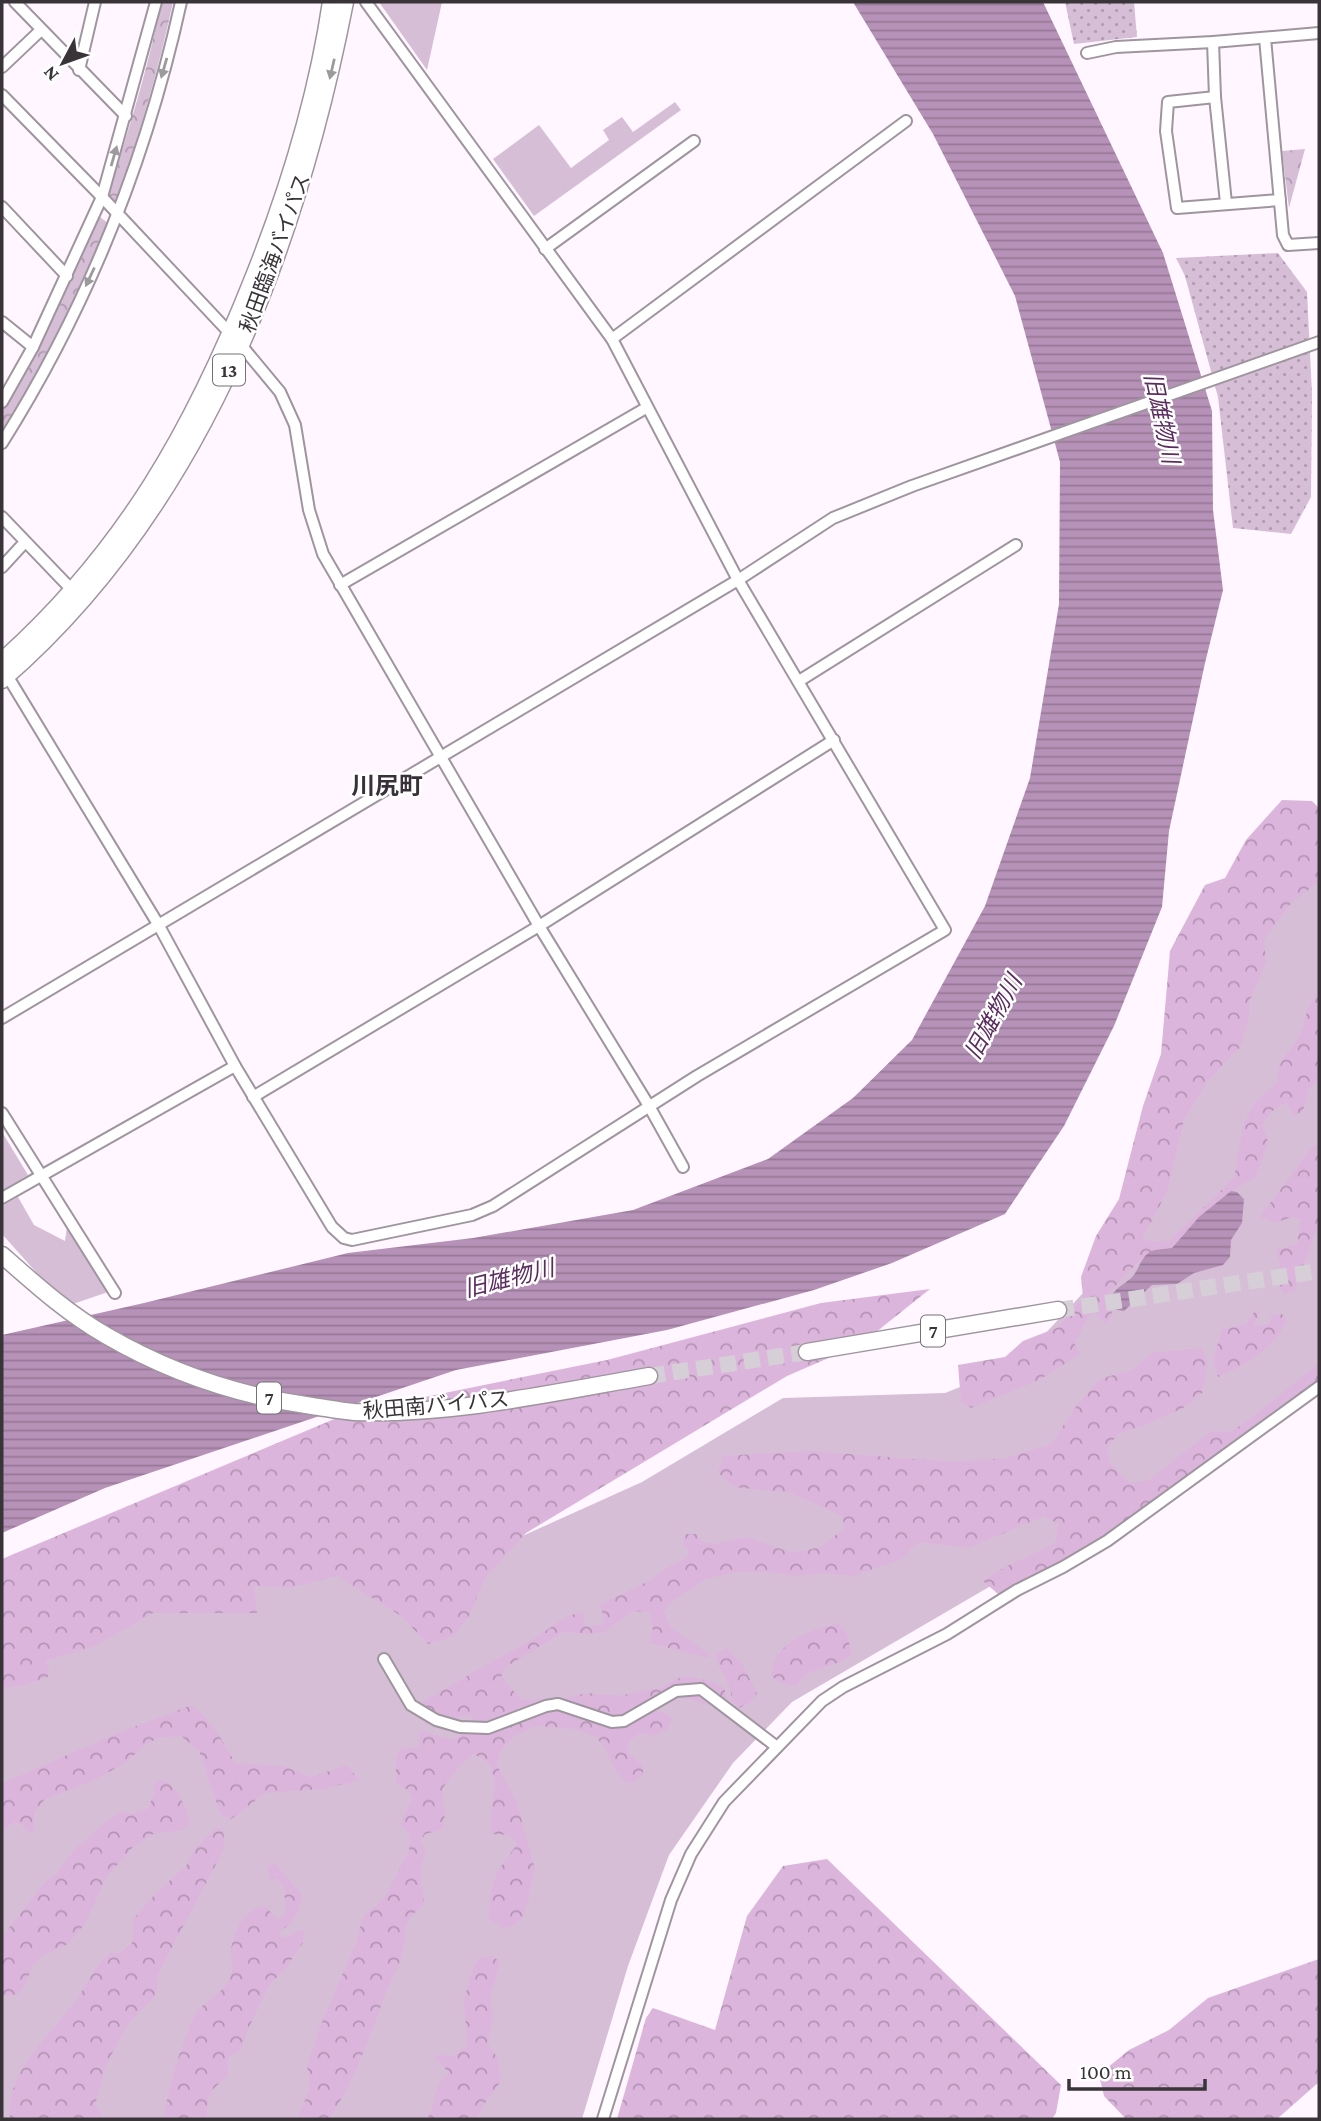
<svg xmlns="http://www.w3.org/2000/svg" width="1321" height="2121" viewBox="0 0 1321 2121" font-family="'Crimson Pro','Noto Sans JP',serif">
  <defs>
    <pattern id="forest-crowns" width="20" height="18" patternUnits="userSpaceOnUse" patternTransform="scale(1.75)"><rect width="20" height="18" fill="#dcb5dd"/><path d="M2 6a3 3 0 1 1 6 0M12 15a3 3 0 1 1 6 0" fill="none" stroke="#b394b4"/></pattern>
    <pattern id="park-crowns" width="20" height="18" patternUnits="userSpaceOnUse" patternTransform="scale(1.75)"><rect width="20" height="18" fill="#d7bed7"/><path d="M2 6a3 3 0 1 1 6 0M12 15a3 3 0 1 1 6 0" fill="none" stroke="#af9baf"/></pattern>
    <pattern id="garden-dots" width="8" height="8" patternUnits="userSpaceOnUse" patternTransform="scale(1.75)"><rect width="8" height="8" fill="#d7bed7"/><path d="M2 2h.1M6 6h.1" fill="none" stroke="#af9baf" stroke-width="1.8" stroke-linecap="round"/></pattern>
    <pattern id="water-rules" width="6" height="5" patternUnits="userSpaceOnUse" patternTransform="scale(1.75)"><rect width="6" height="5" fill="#b792b8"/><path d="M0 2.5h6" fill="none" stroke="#967897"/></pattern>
  </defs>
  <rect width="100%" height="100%" fill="#fff6ff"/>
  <g fill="#d7bed7">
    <polygon points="379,2 442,2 427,70"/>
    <polygon points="675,102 681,110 534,216 493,159 539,125 571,168 609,140 603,130 622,117 633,132"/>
    <polygon points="1319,861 1319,1372 1295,1392 1071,1539 792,1702 733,1763 669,1855 628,1966 582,2119 2,2119 2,1647 172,1583 447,1570 642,1482 783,1398 945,1393 1016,1365 1122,1251 1263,911"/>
    <polygon points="2,1132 28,1175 2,1190"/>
    <polygon points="18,1197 34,1225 65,1241 67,1227 108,1292 73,1304 52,1290 2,1234 2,1206"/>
  </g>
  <g fill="url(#forest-crowns)">
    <path d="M1282,800L1312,801L1319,808V882L1292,902L1264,940L1266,962L1249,1002V1019L1241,1046L1207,1082L1184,1120L1167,1192L1142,1239L1153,1242L1170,1240L1234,1178L1243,1125L1256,1101L1278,1082C1276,1058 1292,1052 1301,1033C1308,1015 1304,1007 1319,993V1079L1309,1089L1303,1111L1294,1116L1286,1102L1271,1112L1263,1124L1268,1142L1256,1177L1233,1190L1215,1203L1185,1232L1172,1248L1141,1259L1106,1296L1112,1312L1108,1323L1104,1322L1094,1313L1089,1317L1074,1343L1079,1350V1355L1039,1380L971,1408L961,1402L958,1365L1005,1357L1023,1341L1059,1327L1083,1297L1081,1277L1096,1236L1119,1199L1143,1106L1161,1054L1170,951L1205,885L1225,878L1246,840Z"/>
    <polygon points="1319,1143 1319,1222 1295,1291 1284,1294 1279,1288 1280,1263 1276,1250 1297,1244 1301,1219 1292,1217 1275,1223 1260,1217 1311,1148"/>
    <polygon points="930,1289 861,1344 787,1376 526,1533 485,1578 468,1618 453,1636 428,1644 401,1616 337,1576 289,1588 254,1586 257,1613 153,1613 95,1646 45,1661 49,1667 48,1677 25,1685 2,1688 2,1559 351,1412 607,1360 821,1303"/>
    <path d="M1255,1311L1259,1313L1254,1324L1256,1326L1269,1324L1272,1314H1282L1287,1320C1272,1350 1248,1364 1218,1377L1213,1360L1222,1329L1246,1324Z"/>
    <path d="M1202,1348L1208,1365L1202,1394L1183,1408L1141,1427L1119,1433L1107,1448L1110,1462L1129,1483L1149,1480L1211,1431L1230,1432L1245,1423L1319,1363V1382C1216,1457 1116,1541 998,1594L983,1581C1005,1564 1032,1556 1056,1542L1058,1524L1045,1516L968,1548L920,1542L910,1549L906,1557L854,1576L824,1573L794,1576L769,1572H737L706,1579L670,1603L664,1612L671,1628L711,1655L707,1658L649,1643L653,1631L649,1612L632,1611L605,1632L590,1634L563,1632L506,1667L501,1677L522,1700L563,1698L587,1693L619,1696L660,1688L683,1676L711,1681L724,1687L727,1699L709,1705L682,1697L653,1711L664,1712L672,1719L667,1730L653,1736L640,1733L629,1741L627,1752L643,1766V1775L635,1782L627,1783L615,1770L606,1749L596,1737L575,1729L537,1726L515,1736L501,1750L497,1765L517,1803L535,1869L524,1916L513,1926L504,1928L489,1919L490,1893L497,1872L518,1843L508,1835L492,1834L490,1823L495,1782L489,1763L474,1754L461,1765L442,1789L445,1813L443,1829L425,1834L420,1843L426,1849L420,1870L424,1904C395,1930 411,1925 402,1955C398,1969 390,1982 385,1995C369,2038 355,2081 329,2119H297L310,2088L307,2066L319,2029L355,1945L363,1917L385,1897L409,1850L410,1835L400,1824L412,1799L408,1790L396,1783V1758L400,1749L419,1747L420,1730L453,1740L474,1724L471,1716C451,1713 451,1728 426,1724L418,1713L423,1701L538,1636L566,1617L583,1611L585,1626L601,1625L605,1619L599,1605L651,1580L664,1569L688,1557V1550L683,1544L685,1534H697L701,1541L713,1544L747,1537L793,1553L820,1547L845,1528L842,1516L791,1493L734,1487L718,1473L723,1456L809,1451L955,1462L1005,1458L1051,1444L1077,1405L1100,1379L1134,1369L1151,1353Z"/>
    <path d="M839,1623L846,1632L852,1653L843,1661L808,1673L795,1686L783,1684L771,1676C773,1642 811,1629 839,1623Z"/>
    <path d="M726,1648L741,1662L757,1693L751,1702L739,1708L732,1703C732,1679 720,1676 715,1655Z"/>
    <path d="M192,1705C212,1722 223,1740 235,1763L283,1766L311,1777L347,1765L359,1780L324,1789L265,1793L230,1820L220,1813L199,1751L181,1736L159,1738L148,1743L125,1763L96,1779L44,1800L34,1813V1831L29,1834L21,1824L14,1822L2,1831V1783L123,1731Z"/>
    <path d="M162,1779C178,1788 186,1806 191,1824L183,1830L153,1834L132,1848L106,1878L85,1924L68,1944L41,1957L33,1966L22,1990L16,1995L2,1996V1937L45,1882L56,1874L74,1850L103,1824L121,1811L132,1814L147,1809L155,1793L153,1784Z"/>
    <path d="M216,1828L223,1830L225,1847L158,1974L156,1995L128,2024L106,2065L95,2105L102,2115L100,2119H10C5,2070 53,2033 79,1996C92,1977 92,1969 110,1953H120L132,1943L134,1918L158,1891L186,1866L195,1849Z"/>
    <polygon points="827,1859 1061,2085 1056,2113 1052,2119 617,2119 646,2018 653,2008 715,2030 747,1916 783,1866"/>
    <path d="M274,1862L302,1895C299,1912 296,1922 280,1931V1936L287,1938L298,1930L305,1931L303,1943L285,1969L270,1984L249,2027L241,2050L228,2058V2076C209,2091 207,2095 207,2119H164C165,2098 184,2034 195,2015C203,2001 227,1991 231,1976C233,1970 231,1961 231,1954C232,1932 243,1910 265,1906L277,1919L286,1913L284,1888L278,1879H271L267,1869Z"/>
    <path d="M492,1956L500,1962L490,1997L493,2017L488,2043L498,2059L501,2081L485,2103L477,2119H427C438,2099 430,2092 448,2073L442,2064L435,2058L439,2054L453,2057L467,2045L464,2000L474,1965L480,1958Z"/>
    <polygon points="1319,1959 1319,2082 1277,2119 1126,2119 1104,2096 1100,2079 1107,2068 1129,2050 1169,2030 1208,1998"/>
  </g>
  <g fill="url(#park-crowns)">
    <path d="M161,2H173C159,69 139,134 118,199L114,204L108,200L109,191C129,128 149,66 161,2Z"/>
    <polygon points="1305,149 1289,208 1282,151"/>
    <polygon points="100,217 108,223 79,296 2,439 2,406 95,219"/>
  </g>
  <g fill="url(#garden-dots)">
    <polygon points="1065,2 1134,2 1137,37 1074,44"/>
    <polygon points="1278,253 1307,292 1312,393 1311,497 1291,534 1233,528 1218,397 1185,276 1176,258"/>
  </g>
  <g fill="url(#water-rules)">
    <polygon points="853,2 1043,2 1163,253 1212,411 1213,510 1223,590 1205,663 1169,831 1162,907 1114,1026 1064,1126 1005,1214 892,1263 814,1290 667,1330 456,1370 105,1488 2,1533 2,1335 144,1303 348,1253 473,1238 633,1210 768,1159 853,1098 912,1040 985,906 1030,778 1059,604 1060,462 1015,296 933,134"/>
    <path d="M1231,1191L1237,1192L1244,1199L1242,1223L1231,1240L1230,1257L1223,1265L1194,1273L1177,1284L1152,1285L1124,1311L1117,1310C1101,1292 1125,1286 1133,1276C1140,1268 1140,1258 1150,1252C1155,1249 1165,1249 1172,1248L1199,1217Z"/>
  </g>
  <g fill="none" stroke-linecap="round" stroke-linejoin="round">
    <g stroke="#d7cfd7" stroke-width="16" stroke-dasharray="16 8" stroke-linecap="butt">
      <polyline points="1058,1310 1319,1271"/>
      <polyline points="649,1376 807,1352"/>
    </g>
    <defs>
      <g id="minor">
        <polyline points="15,2 126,116"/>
        <polyline points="1265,38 1283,235 1288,245 1319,243"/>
        <polyline points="1213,42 1215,97 1226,203"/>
        <polyline points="1087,53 1116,47 1213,42 1319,33"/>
        <polyline points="2,67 41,30"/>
        <polyline points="79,70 95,2"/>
        <polyline points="2,95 102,197 241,345 280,392 295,425 309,510 323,554 539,926 649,1106 683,1167"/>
        <polyline points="1215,97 1168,102 1166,131 1177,208 1280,200"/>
        <polyline points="2,207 67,276"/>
        <polyline points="545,249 694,141"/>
        <polyline points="2,322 33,347"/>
        <polyline points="612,339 906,121"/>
        <polyline points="2,402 33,347 102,197 156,2"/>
        <path d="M2,443C87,308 147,157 181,2"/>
        <polyline points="2,517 73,591"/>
        <polyline points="2,567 25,542"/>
        <polyline points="340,585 646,408"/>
        <polyline points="5,672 158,924 235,1066 332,1227 344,1238 352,1240 472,1215 493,1206 697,1076 945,930 738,580 612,339 366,2"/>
        <polyline points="799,681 1016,545"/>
        <polyline points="2,1018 738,580 833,518 912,486 1319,342"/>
        <polyline points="253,1097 539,926 834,740"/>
        <polyline points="2,1113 115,1293"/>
        <polyline points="2,1198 235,1066"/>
        <polyline points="384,1659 411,1705 436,1720 460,1727 488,1728 546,1706 558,1704 612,1722 624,1721 676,1691 701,1689 777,1747"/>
        <polyline points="603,2119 671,1900 691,1854 724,1802 822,1701 843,1687 947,1634 1017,1590 1063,1567 1107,1541 1319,1387"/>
      </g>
      <g id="highway">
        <path d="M2,661C125,551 194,428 254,276C289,188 317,96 331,2"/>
        <path d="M2,680C199,510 296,252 345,2"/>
        <path d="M2,1255C35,1284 68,1314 107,1336C169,1372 240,1396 312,1406C326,1408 340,1411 354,1412C453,1415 552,1393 649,1376"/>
        <polyline points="807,1352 1058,1310"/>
      </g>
    </defs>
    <use href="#minor" stroke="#9f959f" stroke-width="14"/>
    <use href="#highway" stroke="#9f959f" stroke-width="19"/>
    <use href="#minor" stroke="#fff" stroke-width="10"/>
    <use href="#highway" stroke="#fff" stroke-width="16"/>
  </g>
  <defs><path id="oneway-solid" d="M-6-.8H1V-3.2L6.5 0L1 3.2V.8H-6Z" transform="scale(1.75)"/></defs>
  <g fill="#9c9a9c">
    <use href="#oneway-solid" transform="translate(164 68) rotate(106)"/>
    <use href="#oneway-solid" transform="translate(332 69) rotate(103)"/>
    <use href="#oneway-solid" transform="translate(114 156) rotate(-74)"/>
    <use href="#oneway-solid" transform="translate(90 277) rotate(115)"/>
  </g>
  <g text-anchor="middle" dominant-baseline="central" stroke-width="5" stroke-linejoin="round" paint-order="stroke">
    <g fill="#fff" stroke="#747174" stroke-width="2">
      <rect x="213" y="354.5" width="32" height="31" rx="5"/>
      <rect x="921" y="1315.5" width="24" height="31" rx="5"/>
      <rect x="257" y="1382.5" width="24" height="31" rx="5"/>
    </g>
    <g font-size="19" font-weight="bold" fill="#383438">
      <text x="229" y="370">13</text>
      <text x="933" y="1331">7</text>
      <text x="269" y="1398">7</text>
    </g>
    <g font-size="21" fill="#383438" stroke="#fff">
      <text transform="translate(275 253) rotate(-70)">秋田臨海バイパス</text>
      <text transform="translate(436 1405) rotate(-5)">秋田南バイパス</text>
    </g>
    <g font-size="23" font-style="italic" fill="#5b2c5e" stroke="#fff">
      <text transform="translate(1162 418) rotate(78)">旧雄物川</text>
      <text transform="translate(993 1017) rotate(-61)">旧雄物川</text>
      <text transform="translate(509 1278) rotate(-14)">旧雄物川</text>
    </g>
    <g font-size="24" font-weight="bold" fill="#393139" stroke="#fff">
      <text x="387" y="785">川尻町</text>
    </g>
  </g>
  <rect width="1321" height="2121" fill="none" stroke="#383438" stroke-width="7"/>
  <g transform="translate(63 63) rotate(229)" stroke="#ffffff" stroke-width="5" paint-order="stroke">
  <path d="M0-5L12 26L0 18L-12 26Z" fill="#383438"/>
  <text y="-10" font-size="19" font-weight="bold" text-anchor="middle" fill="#383438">N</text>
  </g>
  <path d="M1069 2079v10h136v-10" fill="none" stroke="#383438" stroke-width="3.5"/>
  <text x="1080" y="2079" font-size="21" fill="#383438" stroke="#ffffff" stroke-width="5" paint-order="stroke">100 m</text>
</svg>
